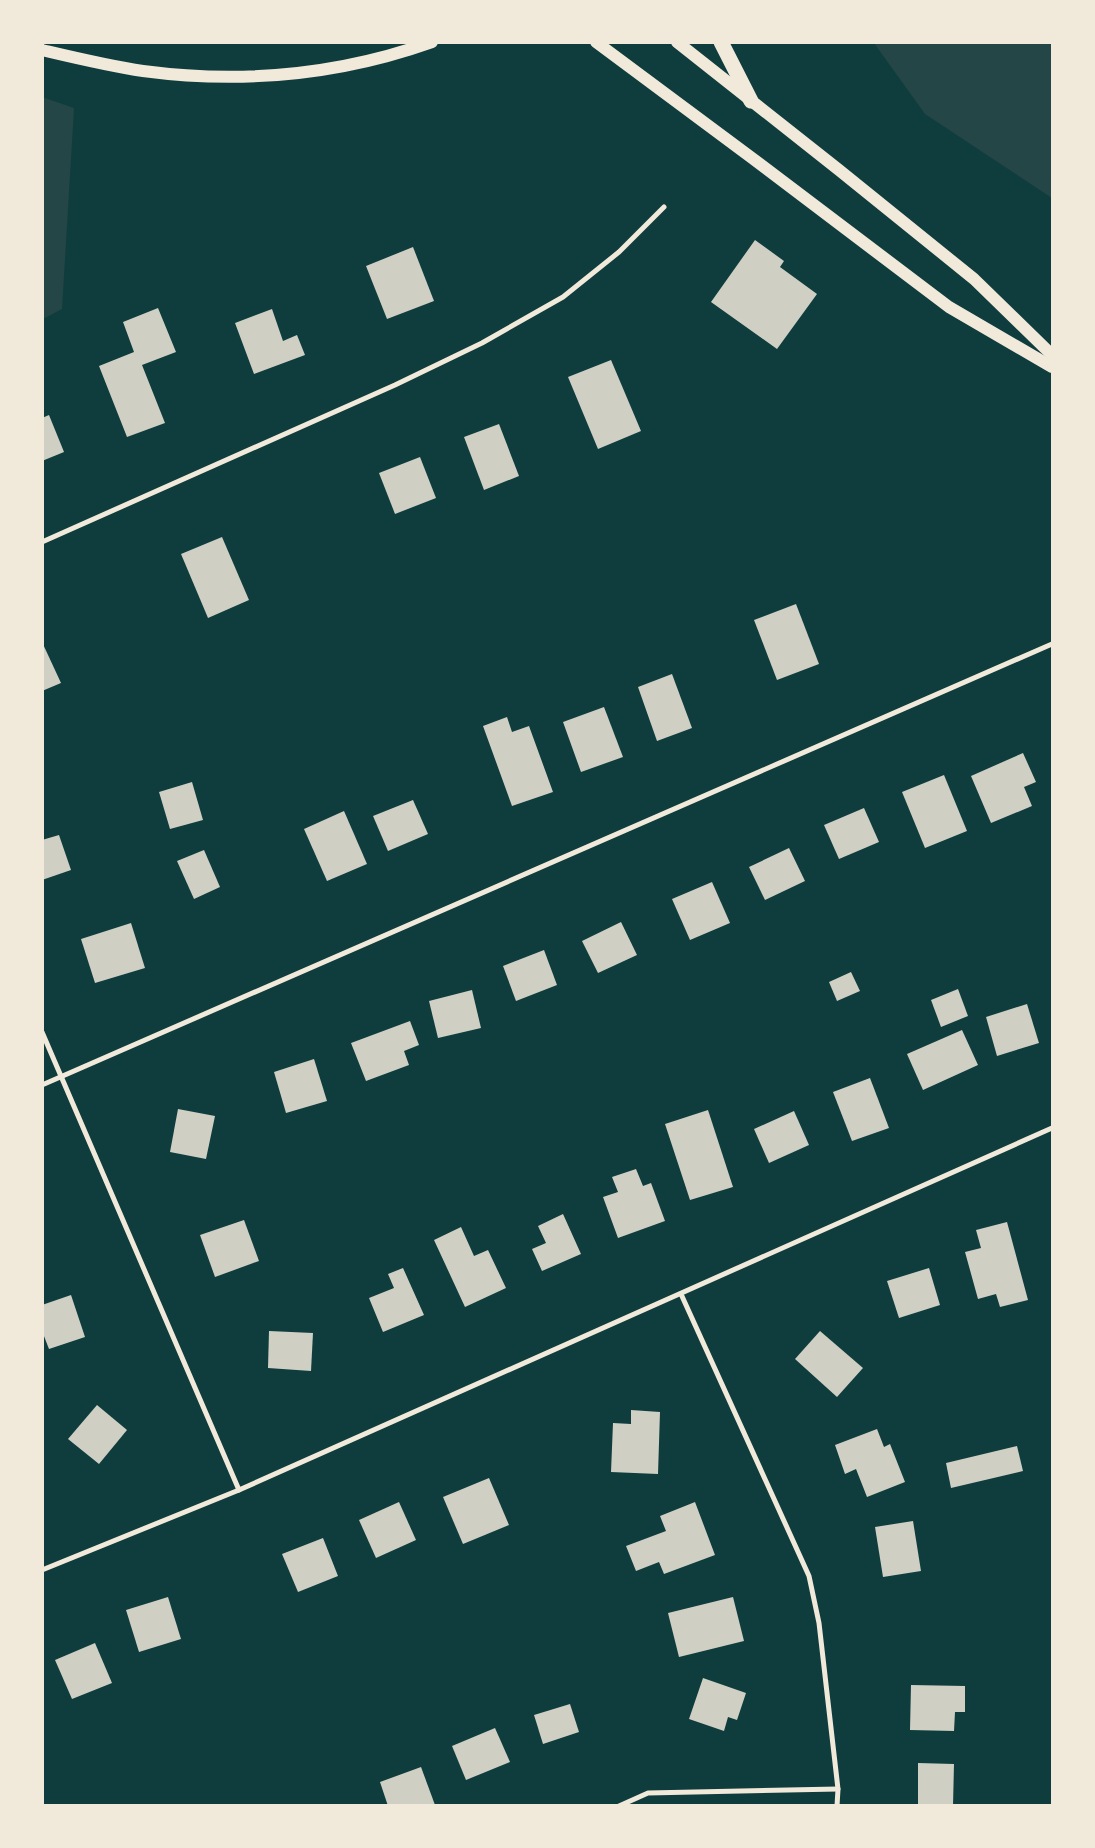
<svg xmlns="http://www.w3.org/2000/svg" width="1095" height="1848" viewBox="0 0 1095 1848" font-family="'Varela Round',sans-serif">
  <rect width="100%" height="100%" fill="#0f3d3e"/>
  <g fill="#244646">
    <polygon points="874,43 1052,43 1052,198 925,114"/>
    <polygon points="42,97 74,108 62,309 43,319"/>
  </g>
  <g fill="#cfcfc3">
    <polygon points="755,240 784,261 780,267 817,294 777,349 711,302"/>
    <polygon points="413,247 434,301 387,319 366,266"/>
    <polygon points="158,308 176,352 142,365 165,423 127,437 99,366 134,352 123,322"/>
    <polygon points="272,309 283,341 297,335 305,355 254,374 235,323"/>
    <polygon points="611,360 641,431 598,449 568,377"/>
    <polygon points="49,415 64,452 42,461 42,418"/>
    <polygon points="499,424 519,476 484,490 464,437"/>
    <polygon points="420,457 436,498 395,514 379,473"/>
    <polygon points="222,537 249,600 208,618 181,554"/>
    <polygon points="796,604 819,664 777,680 754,620"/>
    <polygon points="42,642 61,683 42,691"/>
    <polygon points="672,674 692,728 657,741 638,687"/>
    <polygon points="604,707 623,757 581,772 563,722"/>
    <polygon points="507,717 512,732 529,726 553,792 512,806 483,726"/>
    <polygon points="1023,753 1036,782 1024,787 1032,806 991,823 971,776"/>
    <polygon points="944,775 967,831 925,848 902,792"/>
    <polygon points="192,782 203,820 170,829 159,792"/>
    <polygon points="413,800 428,834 388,851 373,816"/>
    <polygon points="864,808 879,842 839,859 824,825"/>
    <polygon points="344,811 367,864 327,881 304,829"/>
    <polygon points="59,835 71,870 42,880 42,840"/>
    <polygon points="789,848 805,881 765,900 749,867"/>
    <polygon points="204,850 220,887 194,899 177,861"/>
    <polygon points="712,882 730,923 690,940 672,899"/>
    <polygon points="621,922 637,955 598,973 582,941"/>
    <polygon points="131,923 145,968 95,983 81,939"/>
    <polygon points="544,950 557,985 516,1001 503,966"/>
    <polygon points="851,972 860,991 837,1001 829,982"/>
    <polygon points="958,989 968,1016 941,1027 931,1000"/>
    <polygon points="472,990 481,1028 438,1038 429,1001"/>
    <polygon points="1027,1004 1039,1043 997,1056 986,1017"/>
    <polygon points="410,1021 419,1045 404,1051 409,1065 366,1081 351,1043"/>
    <polygon points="962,1030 978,1065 923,1090 907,1054"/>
    <polygon points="314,1059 327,1101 286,1113 274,1072"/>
    <polygon points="870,1078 889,1128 852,1141 833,1092"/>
    <polygon points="178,1109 215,1116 206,1159 170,1152"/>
    <polygon points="708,1110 733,1187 690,1200 665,1124"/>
    <polygon points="794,1111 809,1145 769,1163 754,1129"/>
    <polygon points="636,1169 643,1186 651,1183 665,1221 618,1238 603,1197 618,1192 612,1177"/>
    <polygon points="563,1214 581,1254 542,1271 532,1249 546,1243 538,1226"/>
    <polygon points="244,1220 259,1261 215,1277 200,1235"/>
    <polygon points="1007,1222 1028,1300 1000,1307 996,1294 978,1299 965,1252 981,1248 976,1230"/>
    <polygon points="461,1227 474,1256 488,1250 506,1288 465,1307 434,1240"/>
    <polygon points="403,1268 424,1315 383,1332 369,1298 394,1288 388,1274"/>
    <polygon points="929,1268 940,1305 899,1318 887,1281"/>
    <polygon points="71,1295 85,1337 49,1349 42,1331 42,1305"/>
    <polygon points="269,1331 313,1333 311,1371 268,1368"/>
    <polygon points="820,1331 863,1368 837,1397 795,1359"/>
    <polygon points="97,1405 127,1430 99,1464 68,1439"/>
    <polygon points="631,1410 660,1412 658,1474 611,1472 613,1423 631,1424"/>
    <polygon points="877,1429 884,1447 890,1444 905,1482 867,1497 856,1469 845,1474 835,1445"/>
    <polygon points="1017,1446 1023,1471 951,1488 946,1463"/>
    <polygon points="489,1478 509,1525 463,1544 443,1497"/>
    <polygon points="399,1502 416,1540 376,1558 359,1520"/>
    <polygon points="695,1502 715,1555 664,1574 659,1562 636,1571 626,1546 666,1531 660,1516"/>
    <polygon points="913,1521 921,1571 883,1577 875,1527"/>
    <polygon points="323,1538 338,1576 298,1592 282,1554"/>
    <polygon points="168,1597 181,1639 139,1652 126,1610"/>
    <polygon points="733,1597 744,1641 679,1657 668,1613"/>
    <polygon points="95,1643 112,1683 72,1699 55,1660"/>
    <polygon points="703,1678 746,1693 737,1720 728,1717 724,1731 689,1719"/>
    <polygon points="911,1685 965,1686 965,1712 955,1712 954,1731 910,1730"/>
    <polygon points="570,1704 579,1732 543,1744 534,1715"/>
    <polygon points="495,1728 510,1762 466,1780 452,1746"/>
    <polygon points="918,1763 954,1764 953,1806 918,1806"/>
    <polygon points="421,1767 435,1805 388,1806 380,1782"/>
  </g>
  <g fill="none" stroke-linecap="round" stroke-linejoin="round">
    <g stroke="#f1e9da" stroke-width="5">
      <polyline points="42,542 395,385 482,343 563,297 619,252 664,207"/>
      <polyline points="42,1032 239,1490"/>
      <polyline points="42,1085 1052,644"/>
      <polyline points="681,1294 809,1576 819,1623 838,1789 837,1806"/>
      <polyline points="42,1570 239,1490 1052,1128"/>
      <polyline points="619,1806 648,1793 838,1789"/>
    </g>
    <g stroke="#f1e9da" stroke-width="12">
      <polyline points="596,42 752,158 949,307 1052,367"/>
      <polyline points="677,42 839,170 974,279 1052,355"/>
      <path d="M42,50C76,58 109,66 143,71C241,84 339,75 432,42"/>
    </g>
    <polyline stroke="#f1e9da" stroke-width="15" points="721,42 751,101"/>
  </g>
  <rect width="1095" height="1848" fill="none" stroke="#f1e9da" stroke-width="88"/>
</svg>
